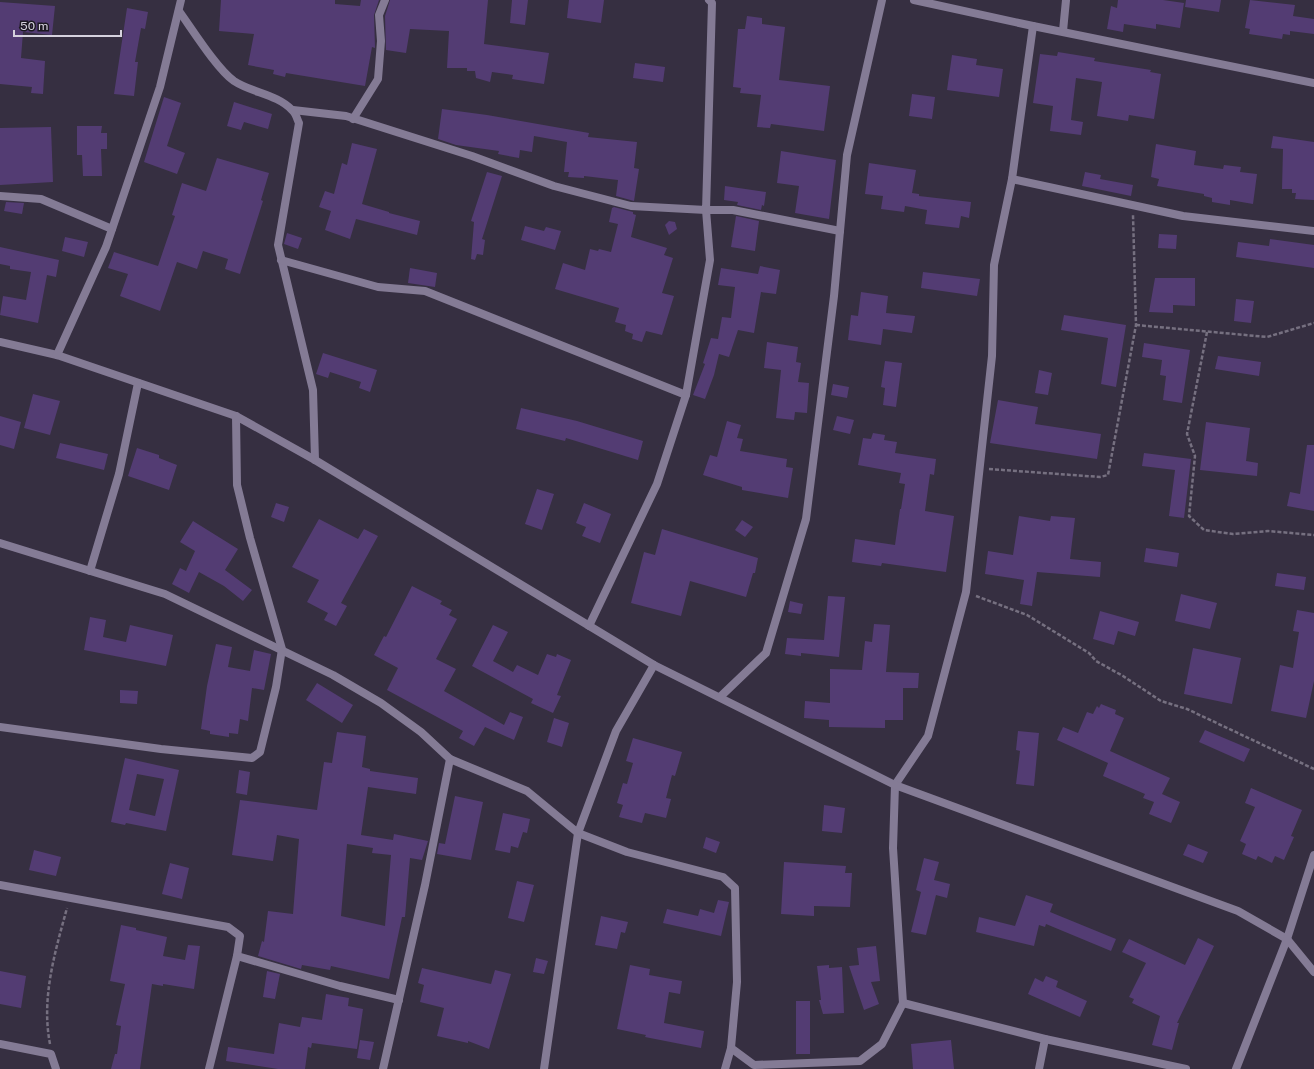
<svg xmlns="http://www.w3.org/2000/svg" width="1314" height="1069" viewBox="0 0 1314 1069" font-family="'Public Sans',sans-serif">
  <rect width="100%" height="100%" fill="#362f41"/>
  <g fill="#533c73" fill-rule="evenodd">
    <polygon points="221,0 335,0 335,4 360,6 361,0 379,0 374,15 375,48 372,47 365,86 286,73 285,77 273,74 274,70 248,65 254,34 219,31"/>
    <polygon points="390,0 488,0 484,44 549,53 544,84 512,79 513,75 492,72 490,82 476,78 475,71 467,71 467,68 447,68 449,31 410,29 406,53 386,50 385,16"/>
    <polygon points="512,0 528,0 525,25 510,23"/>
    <polygon points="569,0 604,0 601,23 567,18"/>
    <polygon points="1118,0 1163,0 1184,3 1180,28 1156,24 1156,29 1124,24 1123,32 1107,29 1111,6 1117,8"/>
    <polygon points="1186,0 1221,0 1219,12 1185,7"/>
    <polygon points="1250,0 1295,5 1293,16 1314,19 1314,34 1290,31 1290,35 1283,34 1282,39 1249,34 1250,29 1245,28"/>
    <polygon points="0,2 55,6 52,35 23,32 21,58 45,61 43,94 31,93 32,87 0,84"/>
    <polygon points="127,8 148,12 145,29 141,28 135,62 138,62 134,96 114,94"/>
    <polygon points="747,16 762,18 762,24 785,27 779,80 830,86 824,131 771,124 770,128 757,127 761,95 740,93 741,88 733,87 738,29 745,29"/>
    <polygon points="1058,52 1095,58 1094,61 1151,70 1150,72 1161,74 1154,119 1129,115 1128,121 1097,116 1102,82 1076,78 1071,120 1083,122 1081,135 1050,131 1053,106 1033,103 1040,54 1057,56"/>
    <polygon points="952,55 977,59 976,65 1003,69 999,97 947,90"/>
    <polygon points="635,63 665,67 663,82 633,78"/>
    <polygon points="912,94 935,97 932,119 909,116"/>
    <polygon points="164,97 181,103 167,146 185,153 177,174 144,162"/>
    <polygon points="234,102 272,114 268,129 244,122 241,130 227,126"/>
    <polygon points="442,109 487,115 589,133 588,137 637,142 634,168 639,169 634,201 616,196 618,180 584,176 584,178 568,177 569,172 564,172 567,142 534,136 532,152 520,150 519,158 498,154 499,151 456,145 438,139"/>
    <polygon points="77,126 102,126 101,133 107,133 107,149 101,149 102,176 83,176 82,155 77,155"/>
    <polygon points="51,127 53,182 0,185 0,128"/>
    <polygon points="1273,136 1314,142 1314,200 1295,199 1296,193 1292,193 1292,189 1282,189 1283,149 1271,148"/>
    <polygon points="352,143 377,149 362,204 389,212 389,213 420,221 417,235 356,219 350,239 325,230 331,211 319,207 325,191 334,194 342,163 347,165"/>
    <polygon points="1156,144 1196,151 1194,165 1223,169 1224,165 1241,167 1240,172 1257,174 1253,204 1230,200 1230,205 1212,202 1212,198 1204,196 1204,194 1157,186 1159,179 1151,177"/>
    <polygon points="781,151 836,160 829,219 795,213 799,186 777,183"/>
    <polygon points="217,158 269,173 261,200 263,201 240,274 225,269 228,259 203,251 197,269 177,262 160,311 120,296 128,274 108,268 114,252 158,266 175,216 172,215 182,183 206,191"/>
    <polygon points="869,163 916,170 912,193 919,194 919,196 971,202 969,218 961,216 959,228 925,224 927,210 905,206 904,212 881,209 883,196 865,194"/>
    <polygon points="487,172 502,176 482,239 485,240 483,255 477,254 475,260 471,259 474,222 471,221"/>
    <polygon points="1085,172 1101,175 1100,179 1133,185 1131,196 1082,186"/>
    <polygon points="725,186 766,192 764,206 762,205 761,210 737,205 738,202 724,200"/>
    <polygon points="6,202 24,203 22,214 4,211"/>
    <polygon points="614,207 633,212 633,214 636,215 631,237 667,248 664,255 673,258 662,293 674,296 662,335 646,331 642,342 632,339 633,334 625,331 626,325 615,322 619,308 555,289 563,263 585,270 590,249 598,251 599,249 611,252 618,224 609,222 612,208"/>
    <polygon points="736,216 759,221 755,251 731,247"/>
    <polygon points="669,221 675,222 677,229 669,235 665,225"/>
    <polygon points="525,226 544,231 546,227 561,231 555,250 521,240"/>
    <polygon points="287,233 302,238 298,249 284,244"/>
    <polygon points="1159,234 1177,235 1176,249 1158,248"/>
    <polygon points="65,237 88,242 84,257 62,251"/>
    <polygon points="1270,239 1314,245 1314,268 1236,257 1238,242 1269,246"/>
    <polygon points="0,247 59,260 56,277 47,275 38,323 0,315 3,296 26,300 31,272 10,269 10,266 0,264"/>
    <polygon points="760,266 780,270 776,294 761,292 754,333 738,330 729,357 719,354 714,375 705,399 693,395 705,364 703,363 711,338 718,339 722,317 731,318 735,287 718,285 721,268 758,274"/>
    <polygon points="410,268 437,273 435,287 408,283"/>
    <polygon points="923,272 980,279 977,296 921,288"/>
    <polygon points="1155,278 1195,278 1195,306 1173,305 1173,313 1149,312"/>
    <polygon points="861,292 888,296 886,313 915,316 912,333 883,329 881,345 848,340 851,315 858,316"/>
    <polygon points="1236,299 1254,301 1251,323 1234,321"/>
    <polygon points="1064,315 1126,325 1116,387 1101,384 1108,338 1061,330"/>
    <polygon points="767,342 798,347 796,362 801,363 798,382 809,383 807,413 795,412 794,420 776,418 781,370 764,368"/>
    <polygon points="1144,343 1190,350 1182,403 1163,400 1166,376 1160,375 1162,360 1142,357"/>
    <polygon points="323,353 377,370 370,392 359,388 361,382 330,372 328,378 316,374"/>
    <polygon points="1218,356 1261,362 1259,376 1215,369"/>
    <polygon points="885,361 902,363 896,407 883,405 885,388 881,387"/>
    <polygon points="1039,370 1052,373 1048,395 1035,393"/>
    <polygon points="833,384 849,387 847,398 831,395"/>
    <polygon points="33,394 60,401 50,435 24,428"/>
    <polygon points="998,400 1038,407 1035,424 1101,434 1097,459 990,443"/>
    <polygon points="521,408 577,421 643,441 638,460 566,438 565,441 516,429"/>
    <polygon points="0,416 21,422 14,449 0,445"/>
    <polygon points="837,416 854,420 850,434 833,430"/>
    <polygon points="727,421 741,425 737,438 743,439 740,451 787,459 786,467 793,468 788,498 742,490 742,487 703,475 710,455 717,457"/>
    <polygon points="1206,422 1250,428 1246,461 1258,463 1257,476 1200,470"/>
    <polygon points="873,433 885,435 884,440 897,442 895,453 936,459 934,475 930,474 925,511 954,516 946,572 882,563 881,566 852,562 855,539 895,545 900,509 901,509 905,484 899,483 901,473 858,465 863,438 871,439"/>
    <polygon points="60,443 108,454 104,470 56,458"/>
    <polygon points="1307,445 1314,445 1314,511 1287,506 1290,492 1300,494"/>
    <polygon points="137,448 159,455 159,458 177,465 169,490 128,476"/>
    <polygon points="1144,453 1191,459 1184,518 1169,516 1175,470 1142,466"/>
    <polygon points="537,489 554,494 542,530 525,524"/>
    <polygon points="276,503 289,507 284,522 271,517"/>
    <polygon points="584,503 611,514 600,543 582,536 586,527 576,523"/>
    <polygon points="1019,516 1050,521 1051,516 1075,518 1070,559 1101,562 1100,577 1037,572 1032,606 1020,604 1024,580 985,574 988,551 1013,555"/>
    <polygon points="319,519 358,539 364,529 378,536 341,603 347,606 336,626 324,620 328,613 307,602 319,580 292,567"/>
    <polygon points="742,520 753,527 745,537 735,530"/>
    <polygon points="193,521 238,549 225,570 252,590 243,601 224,586 199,572 189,593 172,584 180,568 186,571 195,551 180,542"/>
    <polygon points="662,529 758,558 755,573 753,573 746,597 690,581 681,616 631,603 644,552 655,555"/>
    <polygon points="1146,548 1179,553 1177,567 1144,562"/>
    <polygon points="1277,573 1306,577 1304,590 1275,586"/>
    <polygon points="412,586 442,601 440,604 452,610 449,615 457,619 436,659 456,669 444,691 504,725 510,712 523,717 514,740 485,727 474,746 459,738 463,731 387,690 398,668 374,655 384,636 386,637"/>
    <polygon points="1181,594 1217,603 1210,629 1175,621"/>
    <polygon points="828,596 845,597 839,657 801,653 801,656 785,654 787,638 824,640"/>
    <polygon points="790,601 803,604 801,614 788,612"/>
    <polygon points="1297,610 1314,613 1314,681 1306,718 1271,711 1280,665 1293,668 1299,632 1293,631"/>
    <polygon points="1100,611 1139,622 1135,636 1118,631 1114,645 1093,639"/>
    <polygon points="90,617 106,620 103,637 126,642 130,625 173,635 166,666 84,650"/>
    <polygon points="874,624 890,625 886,672 919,673 918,688 903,688 903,720 885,720 885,728 829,727 829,720 804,718 805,701 830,703 830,669 862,670 865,641 872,642"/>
    <polygon points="493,625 508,632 493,661 513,672 517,665 538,675 547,654 556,657 557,654 571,660 557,695 561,696 553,713 531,703 533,699 472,666"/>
    <polygon points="216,644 232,647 228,667 250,671 254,650 271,654 264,690 252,688 248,721 240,719 238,734 229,733 229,737 210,734 210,731 201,729 207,686"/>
    <polygon points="1193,648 1241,658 1232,704 1184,694"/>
    <polygon points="317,683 353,705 342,723 306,700"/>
    <polygon points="120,690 138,691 137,704 120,703"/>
    <polygon points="1101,704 1116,710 1115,714 1124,718 1110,751 1170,778 1162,794 1180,802 1171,823 1149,814 1154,802 1143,798 1145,794 1103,776 1108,763 1057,740 1063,727 1078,733 1087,712 1093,714 1097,706 1099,708"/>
    <polygon points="554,718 569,723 562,747 547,742"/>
    <polygon points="1205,730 1250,749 1244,762 1199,742"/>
    <polygon points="1018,731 1039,733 1034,786 1016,784 1020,751 1016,750"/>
    <path d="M337,732L366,736L362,767L370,769V771L418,778L416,794L368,787L361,835L393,840L394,834L428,841L422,860L410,858L405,917H402L389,979L331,966L330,970L302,965L301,969L258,956L262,941L264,942L268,911L293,914L299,839L277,835L273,861L232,855L240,800L317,810L324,762L332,763ZM347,844L373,848L372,853L391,855L385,926L341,916Z"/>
    <polygon points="633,738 682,752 675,776 672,775 666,798 671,799 666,818 645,813 642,823 619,817 623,805 617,803 623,783 627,784 633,763 626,761"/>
    <path d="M125,758L179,770L166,831L126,823L125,825L111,822ZM137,774L164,779L155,816L129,810Z"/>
    <polygon points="239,770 250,772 247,795 236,793"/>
    <polygon points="1251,788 1302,810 1291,836 1294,837 1284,860 1275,856 1272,863 1258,856 1256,860 1242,854 1246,844 1240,841 1255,807 1245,803"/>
    <polygon points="455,796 483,802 471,860 437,854 439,843 445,844"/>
    <polygon points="824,805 845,808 842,833 822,831"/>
    <polygon points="503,813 530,819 527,833 523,832 518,848 511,846 510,853 495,850"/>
    <polygon points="706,837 720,842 716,853 703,848"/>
    <polygon points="1188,844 1208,852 1203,863 1183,855"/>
    <polygon points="34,850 61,857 56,876 29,870"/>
    <polygon points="924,858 939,862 934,880 950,884 947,898 936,895 926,935 911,932 921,892 916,890"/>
    <polygon points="784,862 846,866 845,873 852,873 850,907 814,906 814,916 781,914"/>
    <polygon points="170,863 189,868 182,899 162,894"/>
    <polygon points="517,881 534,885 524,922 508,918"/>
    <polygon points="1026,895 1053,904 1050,912 1116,939 1111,951 1046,924 1045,927 1039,925 1034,946 976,932 979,917 1015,926"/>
    <polygon points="718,900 729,902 721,936 663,923 667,909 698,916 700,909 714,913"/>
    <polygon points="601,916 628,922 625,933 621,932 617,949 595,945"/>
    <polygon points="121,925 136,928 136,930 167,937 163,956 185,960 188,945 200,946 194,989 163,984 163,986 152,984 140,1069 111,1069 115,1054 117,1054 121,1026 116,1025 125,984 110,981"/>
    <polygon points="1198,938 1214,946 1177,1023 1179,1023 1172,1050 1152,1045 1160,1016 1132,1003 1134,999 1129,997 1146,963 1122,952 1129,939 1185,965"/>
    <polygon points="876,946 880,981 871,982 879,1004 864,1010 849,966 859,965 857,948"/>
    <polygon points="536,958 548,961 544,974 533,972"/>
    <polygon points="630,965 650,969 649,975 682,981 680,994 669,992 664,1023 704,1031 701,1048 645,1037 646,1035 617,1029"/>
    <polygon points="829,965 829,968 842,967 844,1013 823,1014 819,1000 821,1000 817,966"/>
    <polygon points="422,968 491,984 495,970 511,974 489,1049 468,1041 468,1043 437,1036 444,1008 420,1002 424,985 418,983"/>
    <polygon points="0,971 26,976 21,1008 0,1004"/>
    <polygon points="267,971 280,974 275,999 263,997"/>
    <polygon points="1046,976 1058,981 1056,987 1087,1001 1080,1017 1028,994 1035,978 1043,982"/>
    <polygon points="326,994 349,998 348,1006 363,1009 357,1049 312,1043 311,1048 308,1047 305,1069 278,1069 226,1061 228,1047 274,1054 279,1023 300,1027 302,1017 322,1020"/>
    <rect x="796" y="1001" width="14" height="53"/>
    <polygon points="360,1040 374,1042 370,1060 357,1058"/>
    <polygon points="951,1040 954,1069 913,1069 911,1044"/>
  </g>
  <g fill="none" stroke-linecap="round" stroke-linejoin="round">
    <g stroke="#767080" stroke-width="2.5" stroke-dasharray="4 2" stroke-linecap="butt">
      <polyline points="1136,325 1267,337 1314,323"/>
      <polyline points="1207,332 1187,434 1195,456 1189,516 1204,530 1233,534 1268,531 1314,535"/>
      <polyline points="989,469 1100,477 1108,475 1136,325 1133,215"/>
      <polyline points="976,596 1027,615 1089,653 1096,661 1123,676 1161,701 1187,709 1314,769"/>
      <path d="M50,1044C41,998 55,952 67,908"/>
    </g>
    <g stroke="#847b95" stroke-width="8">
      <polyline points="914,0 1033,26 1314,83"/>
      <path d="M179,11C192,29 217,69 234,81C252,93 277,94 292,110C296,113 297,119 299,123L278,245L313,390L315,460"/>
      <polyline points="1033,26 1012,179 994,265 992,356 966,592 928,736 895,785 893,848 903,1003 1045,1039 1186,1069"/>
      <polyline points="1063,31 1066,0"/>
      <polyline points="293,110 346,116 472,156 554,186 631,206 706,210 712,3 709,0"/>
      <polyline points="353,119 378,79 381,41 379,15 385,0"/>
      <polyline points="1012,179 1183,216 1314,231"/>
      <polyline points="0,196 41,199 112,229"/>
      <polyline points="281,260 378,287 425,291 686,395"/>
      <polyline points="0,342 57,355 236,416 315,460 654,665 895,785 1238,911 1287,939 1314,972"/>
      <polyline points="57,355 106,247 160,87 181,0"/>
      <polyline points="0,543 165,594 333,675 381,703 421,732 450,759 527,791 578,833 627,852 723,877 735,888 737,982 731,1048 754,1065 860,1061 882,1044 903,1003"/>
      <polyline points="90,571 119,474 138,383"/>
      <polyline points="589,626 657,484 686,395 710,260 706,210 733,210 840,231"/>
      <polyline points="720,697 766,653 806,519 834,296 847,155 882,0"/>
      <polyline points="0,727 161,749 252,758 260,752 276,687 282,649 250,538 237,485 236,416"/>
      <polyline points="0,885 228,927 240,936 237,956 209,1069"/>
      <polyline points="237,956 340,986 399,1000"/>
      <polyline points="0,1044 51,1054 56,1069"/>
      <polyline points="383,1069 425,885 450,759"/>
      <polyline points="544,1069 578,833 616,731 654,665"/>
      <polyline points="725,1069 731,1048"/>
      <polyline points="1039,1069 1045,1039"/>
      <polyline points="1236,1069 1287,939 1314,855"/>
    </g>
  </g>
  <path d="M14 30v6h107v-6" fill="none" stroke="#d6d2de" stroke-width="2"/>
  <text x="20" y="30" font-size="12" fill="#d6d2de" stroke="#1c1921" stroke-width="3" paint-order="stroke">50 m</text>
</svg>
